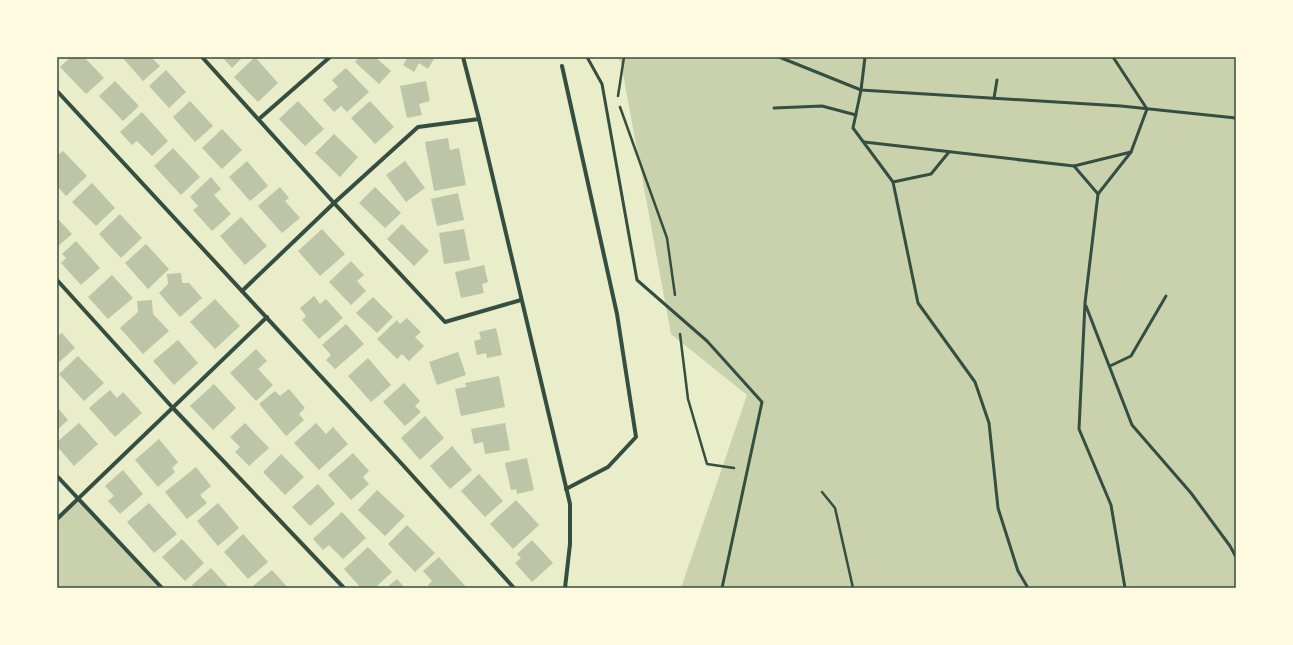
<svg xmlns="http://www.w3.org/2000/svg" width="1293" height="645" viewBox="0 0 1293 645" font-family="Georgia,serif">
  <rect width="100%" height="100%" fill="#e9edc9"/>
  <g fill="#cad2ad">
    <polygon points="618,57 1236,57 1236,588 681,588 747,395 671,334 621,63"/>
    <polygon points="79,499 162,588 57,588 57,519"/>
  </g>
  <g fill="#bcc5a7">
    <polygon points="71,57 84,57 104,78 86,94 60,67"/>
    <polygon points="122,57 151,57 160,66 143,81"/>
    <polygon points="222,57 243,57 232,68"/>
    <polygon points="255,57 278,83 258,102 234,77"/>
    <polygon points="359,57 375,57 391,71 379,84 355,62"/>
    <polygon points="408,57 435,57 428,69 419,63 414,72 403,65"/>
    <polygon points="346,68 369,92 347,112 341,106 334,112 323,100 338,87 332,80"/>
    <polygon points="166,70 186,92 169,108 149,86"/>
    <polygon points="115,81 139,106 123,121 99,96"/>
    <polygon points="426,81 430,101 419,104 422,115 407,118 400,86"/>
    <polygon points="190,101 213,126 195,142 173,117"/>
    <polygon points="298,101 324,129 305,146 279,119"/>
    <polygon points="370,101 394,127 375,144 351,118"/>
    <polygon points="142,112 168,141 152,156 137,141 132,145 120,132"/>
    <polygon points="222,129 242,150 222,169 202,148"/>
    <polygon points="334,134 358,157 340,177 315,153"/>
    <polygon points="448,138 450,150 459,148 466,185 434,191 425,142"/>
    <polygon points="173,148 200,177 181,195 154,166"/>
    <polygon points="63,151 87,176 66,196 57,186 57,156"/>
    <polygon points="247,161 268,186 250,201 229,177"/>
    <polygon points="405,161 425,188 406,202 386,175"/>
    <polygon points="211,177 221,189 214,195 231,214 212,231 193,210 198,206 190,197"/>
    <polygon points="92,183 115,208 96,226 72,202"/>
    <polygon points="280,187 289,198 285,201 300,218 282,233 258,206"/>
    <polygon points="375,187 401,213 385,228 359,203"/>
    <polygon points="458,193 464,220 437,226 431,199"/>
    <polygon points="120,214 142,238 121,258 99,234"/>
    <polygon points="241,217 267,246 245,265 220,236"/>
    <polygon points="57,218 72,234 57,247"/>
    <polygon points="402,224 429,251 414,266 387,239"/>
    <polygon points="322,229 345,254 320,276 298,251"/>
    <polygon points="464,229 470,260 444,264 439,233"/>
    <polygon points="76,241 100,268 81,285 61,263 66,258 62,254"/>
    <polygon points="146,244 169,269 148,289 125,263"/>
    <polygon points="351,261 364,275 357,281 366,291 351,305 329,282"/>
    <polygon points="484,265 488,282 482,284 484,293 461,298 455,272"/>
    <polygon points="181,273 182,283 189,283 202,298 180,317 159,293 168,284 167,274"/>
    <polygon points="112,275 133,298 108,319 88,297"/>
    <polygon points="314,296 320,304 326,299 343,318 319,339 302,320 306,316 300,308"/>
    <polygon points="373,297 393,317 377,333 356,313"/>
    <polygon points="215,299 240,326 215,349 190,322"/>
    <polygon points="152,300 153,314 169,331 143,354 120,328 138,312 137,301"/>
    <polygon points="407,318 421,332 415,337 424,346 409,361 402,354 397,359 377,339 397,320 400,324"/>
    <polygon points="346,324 364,344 335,369 326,360 331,355 322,345"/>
    <polygon points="496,328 502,355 487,358 486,353 477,355 474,341 481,339 479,332"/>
    <polygon points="62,333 75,348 57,364 57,336"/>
    <polygon points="178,340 198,363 174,385 153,361"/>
    <polygon points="256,349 267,361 258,369 273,385 256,401 230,373"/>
    <polygon points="458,352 466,375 437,385 429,362"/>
    <polygon points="78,356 104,383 84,401 59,374"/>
    <polygon points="368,358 391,385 371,402 348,376"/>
    <polygon points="499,376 505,407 461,416 455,389 466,387 465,383"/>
    <polygon points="404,383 420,401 415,406 421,412 405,426 383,402"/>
    <polygon points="214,384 236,408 213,430 190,406"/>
    <polygon points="289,389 305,408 299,414 304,420 286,436 259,404 275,391 280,396"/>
    <polygon points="110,390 117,398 123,392 142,413 115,437 89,408"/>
    <polygon points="57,407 68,420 57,430"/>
    <polygon points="425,416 444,438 420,460 401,438"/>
    <polygon points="79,423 98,444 74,466 57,446 57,442"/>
    <polygon points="245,423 269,448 249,466 235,452 240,447 230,437"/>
    <polygon points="316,423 326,434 333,427 348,444 319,470 294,443"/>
    <polygon points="505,423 510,450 485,454 483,442 474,444 471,429"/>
    <polygon points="159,439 178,462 172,468 175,472 158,487 135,460"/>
    <polygon points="452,446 472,470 450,489 430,466"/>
    <polygon points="353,453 369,471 363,477 369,484 351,500 328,475"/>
    <polygon points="281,454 304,477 285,495 263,472"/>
    <polygon points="527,458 534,490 517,494 516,489 511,490 505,463"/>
    <polygon points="196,467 211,486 200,495 207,503 187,519 165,492"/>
    <polygon points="123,470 143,494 120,514 108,501 114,496 105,486"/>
    <polygon points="479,474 503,501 485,517 461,491"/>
    <polygon points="318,484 335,504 310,526 292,507"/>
    <polygon points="377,490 405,516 385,536 358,510"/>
    <polygon points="516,500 539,525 513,549 490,524"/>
    <polygon points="149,503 177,534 154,553 127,522"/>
    <polygon points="218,503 239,528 218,546 197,521"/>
    <polygon points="342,512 366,538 343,559 329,545 323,550 313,539"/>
    <polygon points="407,525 435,553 415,572 388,544"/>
    <polygon points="243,534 268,562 248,579 224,552"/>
    <polygon points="182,539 204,563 185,581 162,557"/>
    <polygon points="532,540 553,563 532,582 515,563 521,558 517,554"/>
    <polygon points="368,547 392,572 375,588 361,588 344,569"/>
    <polygon points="439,557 467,588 431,588 428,585 432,581 423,571"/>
    <polygon points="211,568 229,588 189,588"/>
    <polygon points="272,570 288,588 255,588 253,586"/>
    <polygon points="397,579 405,588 386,588"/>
  </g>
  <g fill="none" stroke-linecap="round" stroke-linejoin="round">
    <g stroke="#344e41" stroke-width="2.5">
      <polyline points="618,96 624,57"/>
      <polyline points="620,107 667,238 675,295"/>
      <polyline points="680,334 688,399 707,464 734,468"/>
      <polyline points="822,492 835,508 853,588"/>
    </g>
    <g stroke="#344e41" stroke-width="3">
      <polyline points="587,57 602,84 637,280 707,341 762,402 722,588"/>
      <polyline points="779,57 861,90 1121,106 1236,118"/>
      <polyline points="865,57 861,90 853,128 893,182 918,303 975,382 989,423 998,508 1018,571 1028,588"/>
      <polyline points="1113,57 1147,109 1131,152 1098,194 1085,303 1079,429 1111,505 1125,588"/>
      <polyline points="994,98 997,80"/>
      <polyline points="774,108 822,106 856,115"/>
      <polyline points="864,142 1074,166 1098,194"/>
      <polyline points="1074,166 1131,152"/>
      <polyline points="893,182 931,174 949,152"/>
      <polyline points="1086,306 1132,425 1191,493 1230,546 1236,557"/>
      <polyline points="1110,366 1131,356 1166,296"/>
    </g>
    <g stroke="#344e41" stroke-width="4">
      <polyline points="202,57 334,203 445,322 521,300"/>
      <polyline points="463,57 479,119 570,504 570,544 565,588"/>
      <polyline points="562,66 617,314 636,437 608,467 566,489"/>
      <polyline points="57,91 401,463 514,588"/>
      <polyline points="259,119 330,57"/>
      <polyline points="57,280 172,407 344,588"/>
      <polyline points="242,291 334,203 418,127 479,119"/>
      <polyline points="57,476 162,588"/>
      <polyline points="57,519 267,317"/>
    </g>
  </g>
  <rect width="1293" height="645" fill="none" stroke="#fefae0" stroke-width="116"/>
  <rect x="58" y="58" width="1177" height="529" fill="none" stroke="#344e41" stroke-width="1.5"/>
</svg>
